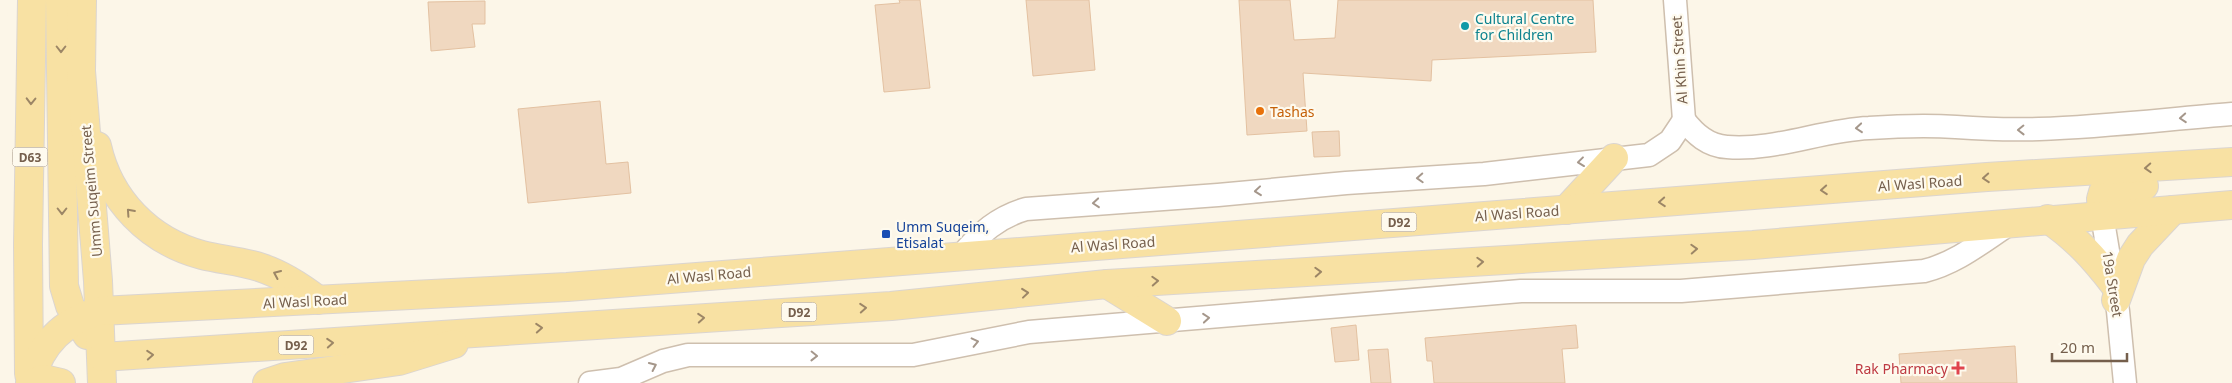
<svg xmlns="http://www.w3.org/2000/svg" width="2232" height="383" viewBox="0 0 2232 383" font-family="'Noto Sans',sans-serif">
  <rect width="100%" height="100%" fill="#fcf6e8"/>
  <g fill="#f0d8c0" stroke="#e3c1a1">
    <polygon points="899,0 920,0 930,88 884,92 875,5 900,3"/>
    <polygon points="1026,0 1089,0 1095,70 1033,76"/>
    <polygon points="1239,0 1290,0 1294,40 1335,38 1338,0 1593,0 1596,52 1432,60 1431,81 1303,73 1307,131 1247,135"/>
    <polygon points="485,1 485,24 472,24 475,47 431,51 428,2"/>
    <polygon points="600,101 606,164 628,162 631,193 528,203 518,109"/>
    <polygon points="1339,131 1340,156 1314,157 1312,132"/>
    <polygon points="1356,325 1359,360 1335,362 1331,328"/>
    <polygon points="1576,325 1578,348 1562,349 1565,383 1434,383 1432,361 1427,361 1425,338"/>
    <polygon points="2015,346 2017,383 1901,383 1899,354"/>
    <polygon points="1388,349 1391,383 1371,383 1368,350"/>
  </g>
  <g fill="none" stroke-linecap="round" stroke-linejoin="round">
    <defs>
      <g id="street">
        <polyline points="1675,0 1684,120"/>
        <path d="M1684,120C1695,134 1708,146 1727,147C1774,151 1822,130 1869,128C1898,126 1928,125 1956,127C1984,129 2011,130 2039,129C2104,127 2168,119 2232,114"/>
        <polyline points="2102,215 2118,311 2125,383"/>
        <path d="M961,256C980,233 998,217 1026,209L1218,195L1346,183L1484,174L1649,155L1670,141L1684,120"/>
        <path d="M590,383L621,379L663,361L688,355H913L1029,332L1521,291H1681L1924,271C1957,263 1983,241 2011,223"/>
      </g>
      <g id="primary">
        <polyline points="60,0 64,286 70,306 87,335"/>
        <polyline points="82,0 81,71 98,281 102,383"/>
        <path d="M97,146C109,200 149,241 202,255C222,260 242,261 262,268C283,275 301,287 318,300"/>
        <polyline points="1566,210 1614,158"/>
        <polyline points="2102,215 2101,199 2103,192 2110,189 2144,186"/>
        <path d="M2048,219C2075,237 2094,258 2114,284"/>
        <polyline points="1107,284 1167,321"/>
        <polyline points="2116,300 2131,259 2140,245 2173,210"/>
        <polyline points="102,357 891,306 1107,284 1753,245 2232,205"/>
        <polyline points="29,374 28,244 32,0"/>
        <path d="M30,383C39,346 62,321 100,311L567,287L1987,177L2232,162"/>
        <polyline points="33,383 44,379 61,383"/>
        <polyline points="267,383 285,377 399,361 454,344"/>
      </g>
    </defs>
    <use href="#street" stroke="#cebfae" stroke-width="25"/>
    <use href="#primary" stroke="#dbd5d0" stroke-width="30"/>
    <use href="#street" stroke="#fff" stroke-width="22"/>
    <use href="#primary" stroke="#f8e1a3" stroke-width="28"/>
  </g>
  <defs><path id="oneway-chevron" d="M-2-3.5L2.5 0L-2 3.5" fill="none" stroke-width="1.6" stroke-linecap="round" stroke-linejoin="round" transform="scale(1.25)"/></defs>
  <g stroke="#9c8666">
    <use href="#oneway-chevron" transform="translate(61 49) rotate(90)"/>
    <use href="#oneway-chevron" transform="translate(31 101) rotate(91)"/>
    <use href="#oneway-chevron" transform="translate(2148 168) rotate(177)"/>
    <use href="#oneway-chevron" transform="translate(1986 178) rotate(176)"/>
    <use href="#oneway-chevron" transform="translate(1824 190) rotate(176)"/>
    <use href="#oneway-chevron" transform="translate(1662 202) rotate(176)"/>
    <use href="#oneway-chevron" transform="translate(62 211) rotate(90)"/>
    <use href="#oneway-chevron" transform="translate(130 212) rotate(-132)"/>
    <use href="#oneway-chevron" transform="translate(1694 249) rotate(-3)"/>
    <use href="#oneway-chevron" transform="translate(1480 262) rotate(-3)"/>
    <use href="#oneway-chevron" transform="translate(1318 272) rotate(-3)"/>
    <use href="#oneway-chevron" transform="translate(277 274) rotate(-156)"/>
    <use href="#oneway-chevron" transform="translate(1155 281) rotate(-3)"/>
    <use href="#oneway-chevron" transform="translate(1025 293) rotate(-6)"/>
    <use href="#oneway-chevron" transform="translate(863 308) rotate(-4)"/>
    <use href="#oneway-chevron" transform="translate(701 318) rotate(-4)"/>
    <use href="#oneway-chevron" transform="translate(539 328) rotate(-4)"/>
    <use href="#oneway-chevron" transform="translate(330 343) rotate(-4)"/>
    <use href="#oneway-chevron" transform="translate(150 355) rotate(-4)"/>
  </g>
  <g stroke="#a5978b">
    <use href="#oneway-chevron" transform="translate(2183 118) rotate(176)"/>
    <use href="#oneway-chevron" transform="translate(1859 128) rotate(175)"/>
    <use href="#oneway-chevron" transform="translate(2021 130) rotate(179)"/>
    <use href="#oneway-chevron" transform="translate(1581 162) rotate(173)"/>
    <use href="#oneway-chevron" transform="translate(1420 178) rotate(177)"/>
    <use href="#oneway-chevron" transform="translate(1258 191) rotate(174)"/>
    <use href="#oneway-chevron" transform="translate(1096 203) rotate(175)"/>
    <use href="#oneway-chevron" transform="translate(1206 318) rotate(-5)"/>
    <use href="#oneway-chevron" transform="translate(975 342) rotate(-13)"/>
    <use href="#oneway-chevron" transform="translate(814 356) rotate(1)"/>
    <use href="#oneway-chevron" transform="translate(653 366) rotate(-25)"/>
  </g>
  <circle fill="#0f9aa8" stroke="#fefaee" stroke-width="2" cx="1465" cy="26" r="5"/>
  <circle fill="#e8710a" stroke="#fefaee" stroke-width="2" cx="1260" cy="111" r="5"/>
  <rect fill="#1a4fb4" stroke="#fefaee" stroke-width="2" x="881" y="229" width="10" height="10" rx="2.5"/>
  <path fill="#e0444e" stroke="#fefaee" stroke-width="2" d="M1955.5 360.5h5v5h5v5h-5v5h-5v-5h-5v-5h5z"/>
  <g text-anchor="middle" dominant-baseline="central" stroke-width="4.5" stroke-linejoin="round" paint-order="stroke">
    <g fill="#fefaee" stroke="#9e8e7d" stroke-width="1">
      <rect x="12.5" y="147.5" width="35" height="19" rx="4"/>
      <rect x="1381.5" y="212.5" width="35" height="19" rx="4"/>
      <rect x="781.5" y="302.5" width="35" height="19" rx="4"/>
      <rect x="278.5" y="335.5" width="35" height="19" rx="4"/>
    </g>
    <g font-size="12" font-weight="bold" fill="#755f4c">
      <text x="30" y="157">D63</text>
      <text x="1399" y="222">D92</text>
      <text x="799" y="312">D92</text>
      <text x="296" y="345">D92</text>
    </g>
    <g font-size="14" fill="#0d838f" stroke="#fefaee" text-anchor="start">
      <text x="1475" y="18">Cultural Centre<tspan x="1475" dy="16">for Children</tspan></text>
    </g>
    <g font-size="14" fill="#755f4c" stroke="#fefaee">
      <text transform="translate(1679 60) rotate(-94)">Al Khin Street</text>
      <text transform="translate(1920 183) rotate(-4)">Al Wasl Road</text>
      <text transform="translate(91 191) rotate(-95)">Umm Suqeim Street</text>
      <text transform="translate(1517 213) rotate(-4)">Al Wasl Road</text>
      <text transform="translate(1113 244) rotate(-4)">Al Wasl Road</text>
      <text transform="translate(709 275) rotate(-5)">Al Wasl Road</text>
      <text transform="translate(2113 284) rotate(81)">19a Street</text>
      <text transform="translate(305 301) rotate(-3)">Al Wasl Road</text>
    </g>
    <g font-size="14" fill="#c56008" stroke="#fefaee" text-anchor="start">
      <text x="1270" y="111">Tashas</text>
    </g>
    <g font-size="14" fill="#164399" stroke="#fefaee" text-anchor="start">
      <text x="896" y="226">Umm Suqeim,<tspan x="896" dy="16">Etisalat</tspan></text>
    </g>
    <g font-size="14" fill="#be3a42" stroke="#fefaee" text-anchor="end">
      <text x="1948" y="368">Rak Pharmacy</text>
    </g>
  </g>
  <path d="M2052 353v8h75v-8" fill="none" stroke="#755f4c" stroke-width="2.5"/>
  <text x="2060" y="353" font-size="15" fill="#755f4c" stroke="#fefaee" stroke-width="4" paint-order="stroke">20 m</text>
</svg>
